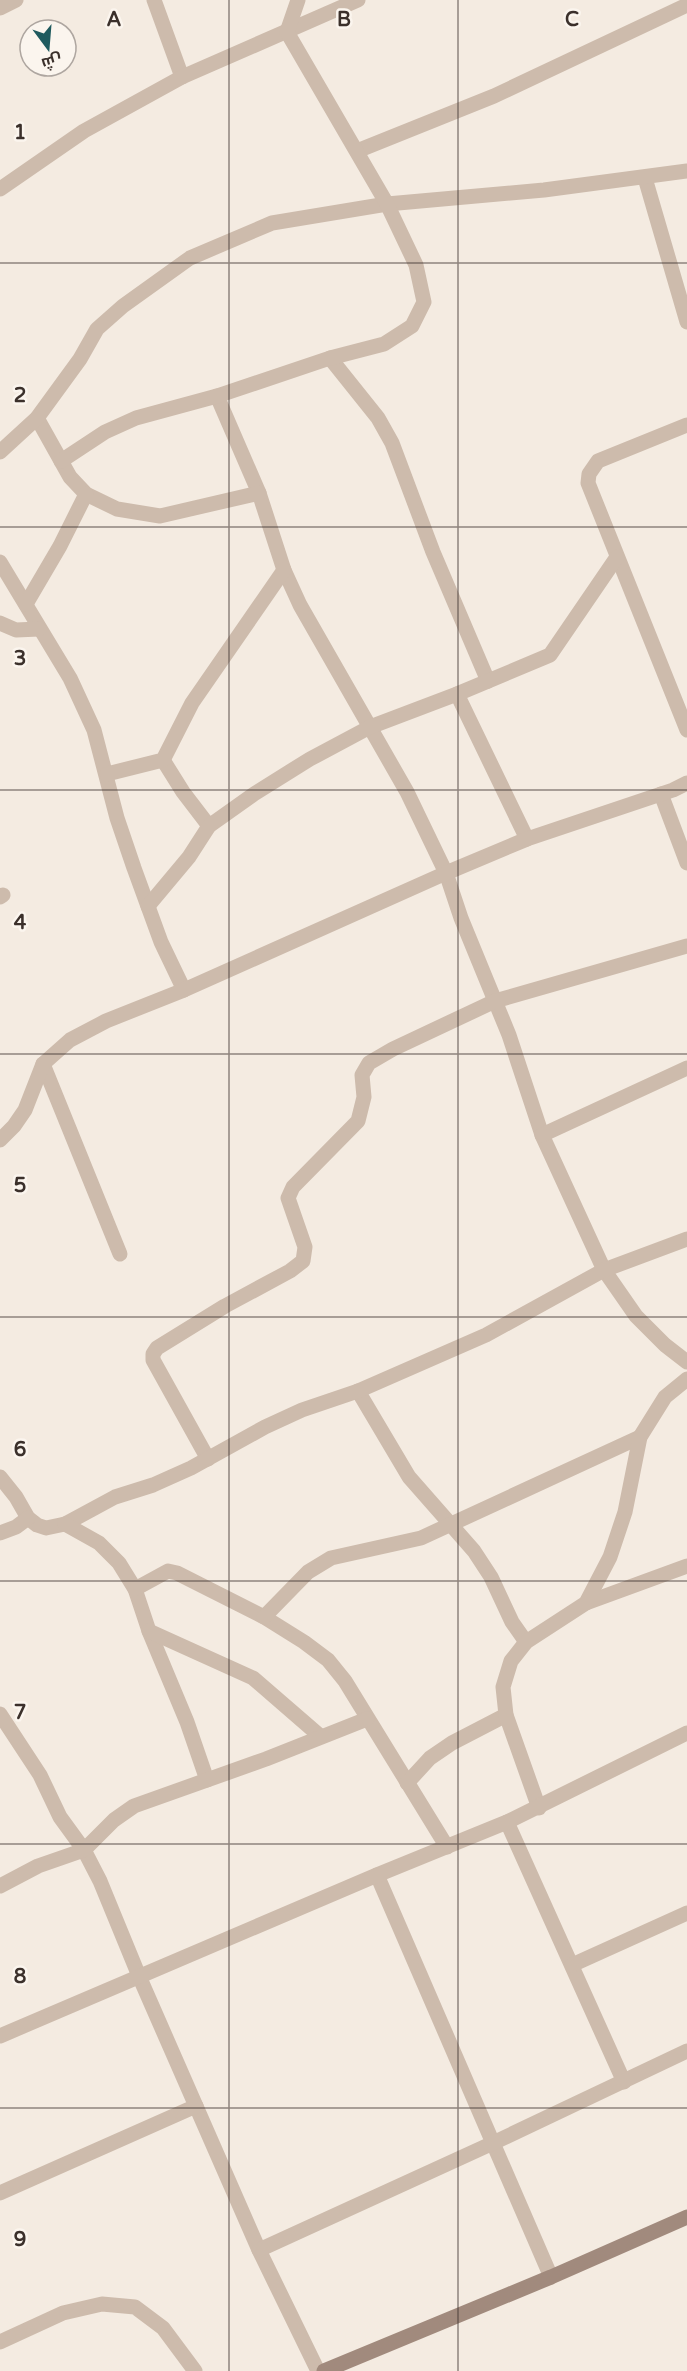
<svg xmlns="http://www.w3.org/2000/svg" width="687" height="2371" viewBox="0 0 687 2371" font-family="'Varela Round',Cairo,sans-serif">
  <rect width="100%" height="100%" fill="#f4ebe1"/>
  <g fill="none" stroke-linecap="round" stroke-linejoin="round">
    <g stroke="#cdbbac" stroke-width="15">
      <polyline points="154,0 182,77"/>
      <polyline points="0,8 16,0"/>
      <polyline points="357,151 494,96 687,5"/>
      <polyline points="645,178 687,322"/>
      <polyline points="0,189 84,131 182,77 358,0"/>
      <polyline points="330,358 378,418 392,443 433,552 488,681"/>
      <polyline points="217,396 259,493 284,570 300,605 407,792 446,873 461,918 509,1035 542,1135 604,1270 636,1316 665,1345 687,1362"/>
      <polyline points="37,418 70,477 86,494 117,509 160,516 259,493"/>
      <polyline points="687,425 598,461 589,474 588,483 687,730"/>
      <polyline points="0,452 37,418 80,359 97,329 123,306 190,258 272,223 387,204 544,190 687,171"/>
      <polyline points="61,461 105,432 136,418 217,396 330,358 384,344 412,326 424,302 416,265 387,204 287,32 298,0"/>
      <polyline points="0,562 70,678 94,730 117,818 134,868 161,942 184,990"/>
      <polyline points="26,604 60,546 86,494"/>
      <polyline points="0,623 16,630 39,629"/>
      <polyline points="457,694 527,839"/>
      <polyline points="163,760 183,792 209,826"/>
      <polyline points="107,774 163,760 192,703 284,570"/>
      <polyline points="661,794 687,863"/>
      <polyline points="0,897 3,895"/>
      <polyline points="148,906 189,857 209,826 254,794 310,759 370,727 457,694 550,655 617,557"/>
      <polyline points="43,1064 120,1254"/>
      <polyline points="542,1135 687,1068"/>
      <polyline points="0,1140 14,1126 25,1110 43,1064 70,1040 106,1021 184,990 446,873 527,839 673,790 687,783"/>
      <polyline points="358,1391 409,1477 474,1551 491,1577 512,1622 526,1642"/>
      <polyline points="208,1459 153,1360 153,1354 157,1348 225,1306 290,1271 303,1261 305,1247 288,1198 293,1187 358,1121 364,1097 362,1075 369,1063 393,1049 495,1001 687,946"/>
      <polyline points="0,1477 16,1497 28,1518 37,1525 46,1528 65,1524 115,1497 153,1485 191,1468 265,1427 302,1410 358,1391 486,1335 604,1270 687,1239"/>
      <polyline points="65,1524 99,1543 119,1563 135,1589 149,1631 187,1722 207,1780"/>
      <polyline points="0,1533 16,1527 28,1518"/>
      <polyline points="135,1589 168,1571 177,1573 264,1617 304,1642 328,1660 345,1681 447,1847"/>
      <polyline points="586,1603 687,1566"/>
      <polyline points="264,1617 308,1572 331,1558 421,1538 640,1437"/>
      <polyline points="149,1631 253,1678 320,1736"/>
      <polyline points="0,1714 40,1775 60,1817 84,1850 100,1881 139,1976 259,2250 318,2371"/>
      <polyline points="407,1783 430,1758 452,1743 506,1715"/>
      <polyline points="539,1808 506,1715 503,1687 511,1661 526,1642 586,1603 610,1557 625,1512 640,1437 665,1397 687,1379"/>
      <polyline points="507,1822 624,2082"/>
      <polyline points="377,1875 551,2277"/>
      <polyline points="0,1886 38,1866 84,1850 114,1820 134,1806 266,1759 367,1719"/>
      <polyline points="572,1965 687,1913"/>
      <polyline points="0,2036 377,1875 507,1822 687,1733"/>
      <polyline points="0,2193 196,2106"/>
      <polyline points="259,2250 493,2143 687,2051"/>
      <polyline points="0,2342 63,2313 102,2304 135,2307 163,2328 195,2371"/>
    </g>
    <polyline stroke="#a18a7d" stroke-width="15" points="324,2371 551,2277 687,2217"/>
  </g>
  <path fill="none" stroke="#3b302b" stroke-width="1.5" stroke-opacity="0.55" d="M229,0V2371M458,0V2371M0,263H687M0,527H687M0,790H687M0,1054H687M0,1317H687M0,1581H687M0,1844H687M0,2108H687"/>
  <g font-size="20" text-anchor="middle" font-weight="bold" fill="#3b302b" stroke="#fbf5ee" stroke-width="5" stroke-linejoin="round" paint-order="stroke">
    <text x="114" y="26">A</text>
    <text x="344" y="26">B</text>
    <text x="572" y="26">C</text>
    <text x="20" y="139">1</text>
    <text x="20" y="402">2</text>
    <text x="20" y="665">3</text>
    <text x="20" y="929">4</text>
    <text x="20" y="1192">5</text>
    <text x="20" y="1456">6</text>
    <text x="20" y="1719">7</text>
    <text x="20" y="1983">8</text>
    <text x="20" y="2246">9</text>
  </g>
  <g transform="translate(48 48) rotate(164)"><circle r="28" fill="#fbf5ee" stroke="#aea6a0" stroke-width="1.5"/>
  <path d="M0-4.5L10 22L0 15L-10 22Z" fill="#1f5a5e"/>
  <text y="-9" font-size="16" font-weight="bold" text-anchor="middle" fill="#3b302b">ش</text>
  </g>
</svg>
